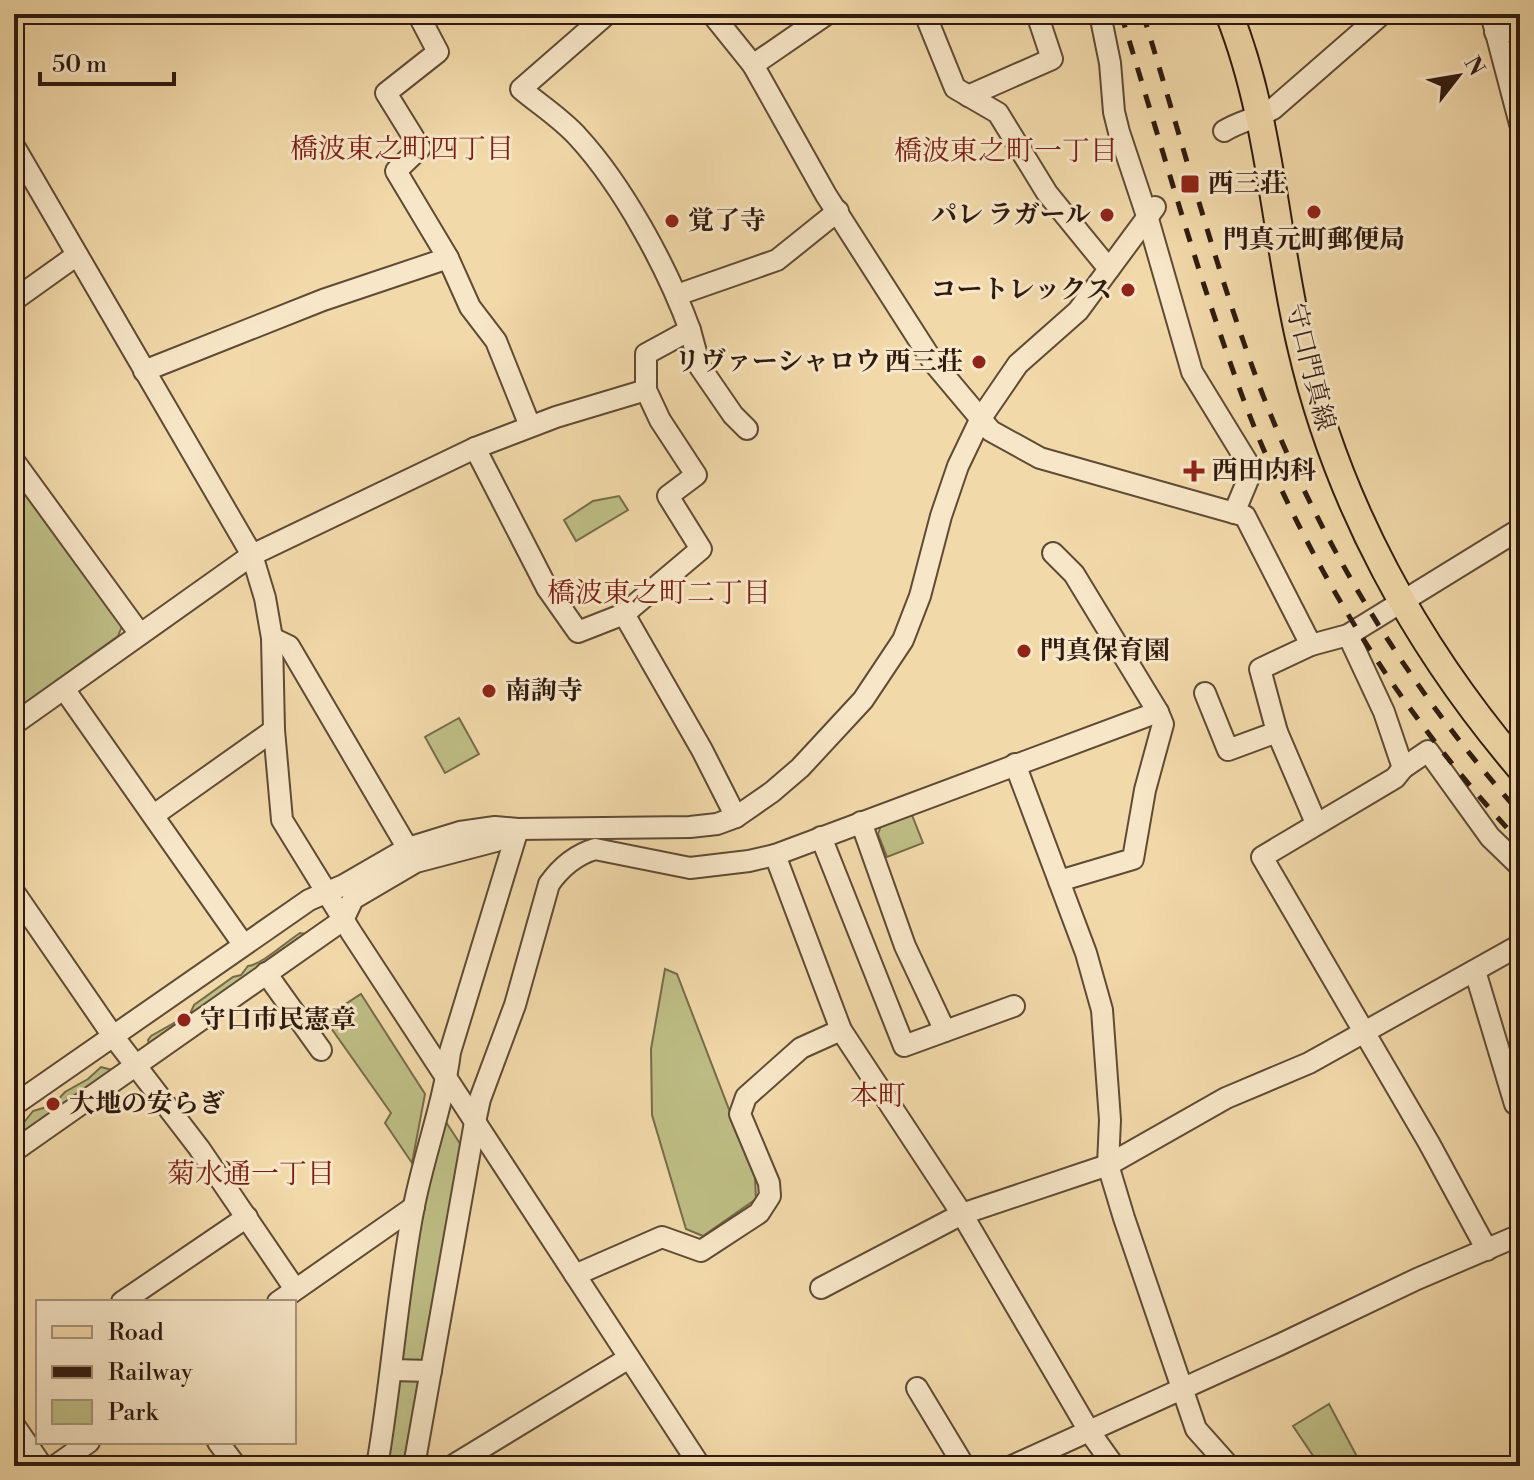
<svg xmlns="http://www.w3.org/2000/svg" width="1534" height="1480" viewBox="0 0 1534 1480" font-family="'Libre Bodoni','Noto Serif JP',serif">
  <rect width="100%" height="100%" fill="#f2d9a9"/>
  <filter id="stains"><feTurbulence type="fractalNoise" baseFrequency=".0025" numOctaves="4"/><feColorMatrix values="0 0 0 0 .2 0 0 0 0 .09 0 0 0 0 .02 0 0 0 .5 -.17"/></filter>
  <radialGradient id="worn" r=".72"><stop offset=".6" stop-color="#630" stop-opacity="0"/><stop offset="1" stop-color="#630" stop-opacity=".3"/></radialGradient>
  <g fill="#bebe85" stroke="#766c4a" stroke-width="2">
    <polygon points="14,474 122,626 118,636 14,711"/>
    <polygon points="619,496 628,510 576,541 564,520 593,501"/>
    <polygon points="459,718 479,754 445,773 425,737"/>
    <polygon points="912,815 923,843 887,857 878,834 881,826"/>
    <path d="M300,933L306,934L150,1048L148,1040L151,1036L190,1014L194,1005L233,977L241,975L248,966C261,965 286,942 300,933Z"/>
    <polygon points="665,969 677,974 755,1177 756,1199 703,1236 686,1229 652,1115 651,1049"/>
    <polygon points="361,994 425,1094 412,1163 385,1123 391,1113 324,1018"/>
    <polygon points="101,1067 112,1070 14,1144 14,1135 33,1111 53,1105 65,1092 88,1079"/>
    <polygon points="442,1116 461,1145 408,1466 388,1466 420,1207"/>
    <polygon points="1329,1404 1362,1466 1320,1466 1293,1426"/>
  </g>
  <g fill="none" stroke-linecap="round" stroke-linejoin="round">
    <defs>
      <g id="minor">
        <polyline points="418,14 438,52 386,93 420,148 396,171 448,258 470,307 496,341 530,426"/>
        <polyline points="712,14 753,65 826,195 933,362 991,431 1040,458 1245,516 1311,645"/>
        <polyline points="925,14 955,88 998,113 1047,193 1109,269"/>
        <polyline points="1100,14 1110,63 1114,112 1119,132 1148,219 1192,372 1252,470 1234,513"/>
        <polyline points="1491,14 1520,124"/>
        <polyline points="1495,32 1520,30"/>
        <polyline points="753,65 827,14"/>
        <polyline points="968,96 1052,59 1037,14"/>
        <path d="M1224,131C1240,121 1256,119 1273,109L1382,14"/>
        <polyline points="14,146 252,555 265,598 272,638 274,730 282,820 351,932 700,1466"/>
        <polyline points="677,295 777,260 838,211"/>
        <polyline points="14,300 77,255"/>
        <polyline points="690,330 700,367 733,415 747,429"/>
        <polyline points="144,371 323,300 448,258"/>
        <polyline points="475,448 547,588 578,632 624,614 701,549 668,496 696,475 660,420 646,390"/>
        <polyline points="14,461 140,634"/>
        <polyline points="1053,553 1074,574 1158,712 1163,724 1145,790 1133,859 1059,881"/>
        <polyline points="624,614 702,750 736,817"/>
        <polyline points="1348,635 1384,712 1403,768 1428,751 1490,837 1520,866"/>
        <polyline points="272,638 289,646 414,859"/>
        <polyline points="64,689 243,944"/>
        <polyline points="1205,693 1228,750 1277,732"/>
        <path d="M14,724L252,555L475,448L556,417L646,390V354L690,330C667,267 623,186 578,137C562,119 540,105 521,89L607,14"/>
        <polyline points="1015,764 1086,953 1102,1010 1110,1120 1108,1165 1124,1218 1196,1429 1229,1466"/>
        <polyline points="1403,768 1395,778 1262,857 1429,1143 1487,1250"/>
        <polyline points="154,815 274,730"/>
        <polyline points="861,822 905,946 945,1031"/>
        <polyline points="1316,823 1277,732 1260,669 1311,645 1348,635 1520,529"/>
        <polyline points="821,837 904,1046 1014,1006"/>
        <polyline points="775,855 841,1030 962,1214 1089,1431 1114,1466"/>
        <polyline points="14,892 113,1036 199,1148 295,1289"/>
        <polyline points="1475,971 1515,1104"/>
        <polyline points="266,973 321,1050"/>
        <polyline points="14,1105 309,900 344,885 408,848 460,832 495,827 518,829 690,827 717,824 736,817 772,792 800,768 863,700 903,640 920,596 941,516 958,466 981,418 1018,364 1078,311 1155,207"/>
        <polyline points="14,1151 343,920 353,899 416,862 496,841 518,829"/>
        <polyline points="575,1275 662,1237 701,1251 759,1213 770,1196 769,1183 740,1114 746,1097 801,1048 841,1030"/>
        <polyline points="821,1288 962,1214 1108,1165 1226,1098 1309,1063 1520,945"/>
        <polyline points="122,1302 247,1217"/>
        <polyline points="278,1302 414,1207"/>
        <polyline points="391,1370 431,1371"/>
        <polyline points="917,1388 964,1466"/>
        <polyline points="14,1425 42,1466"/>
        <polyline points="218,1442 236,1466"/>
        <polyline points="55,1466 89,1442"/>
        <path d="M377,1466C392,1380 397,1292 414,1206C424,1155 444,1102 450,1052L518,829"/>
        <path d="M414,1466L475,1122L480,1099L515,1005L549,884C561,867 575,855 595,849L690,868L749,861L775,855L1158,712"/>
        <polyline points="452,1466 629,1358"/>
        <polyline points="1012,1466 1281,1344 1417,1279 1520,1235"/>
      </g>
      <path id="major" d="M1229,14C1271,119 1275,237 1301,346C1337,503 1416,646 1520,768"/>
    </defs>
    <use href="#minor" stroke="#5f4a36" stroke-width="24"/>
    <use href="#major" stroke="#2e1a0f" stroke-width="30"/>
    <use href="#minor" stroke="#f7e6c7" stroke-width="20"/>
    <use href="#major" stroke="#f2d9a9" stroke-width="26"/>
    <g stroke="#2e1a0f" stroke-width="5" stroke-dasharray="14 14" stroke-linecap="butt">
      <path d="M1121,14C1160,140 1195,267 1240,390C1301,556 1399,713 1520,842"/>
      <path d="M1143,14C1181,137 1214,264 1259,385C1318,541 1408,688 1520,813"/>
    </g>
  </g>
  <g fill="#8f2418" stroke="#f7e6c7" stroke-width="3">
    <rect x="1180" y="174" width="20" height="20" rx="4"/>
    <circle cx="1314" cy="212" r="8"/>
    <circle cx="1107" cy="215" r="8"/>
    <circle cx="672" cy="221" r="8"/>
    <circle cx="1128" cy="290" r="8"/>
    <circle cx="979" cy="362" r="8"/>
    <path d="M1190 459h8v8h8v8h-8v8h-8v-8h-8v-8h8z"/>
    <circle cx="1024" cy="651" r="8"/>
    <circle cx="489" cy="691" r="8"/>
    <circle cx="184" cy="1020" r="8"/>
    <circle cx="53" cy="1104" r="8"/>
  </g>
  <g text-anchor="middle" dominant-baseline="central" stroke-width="6" stroke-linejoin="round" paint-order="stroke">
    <g font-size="26" font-weight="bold" fill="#2e1a0f" stroke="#f7e6c7" text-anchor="start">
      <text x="1208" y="184">西三荘</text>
      <text x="1091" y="215" text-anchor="end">パレ ラガール</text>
      <text x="688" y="221">覚了寺</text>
      <text x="1314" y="240" text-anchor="middle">門真元町郵便局</text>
      <text x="1112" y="290" text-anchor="end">コートレックス</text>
      <text x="963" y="362" text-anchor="end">リヴァーシャロウ 西三荘</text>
      <text x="1212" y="471">西田内科</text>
      <text x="1040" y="651">門真保育園</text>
      <text x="505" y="691">南詢寺</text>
      <text x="200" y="1020">守口市民憲章</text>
      <text x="69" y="1104">大地の安らぎ</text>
    </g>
    <g font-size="26" fill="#2e1a0f" stroke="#f7e6c7">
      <text transform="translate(1310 367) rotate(76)">守口門真線</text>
    </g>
    <g font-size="28" fill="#7a1f14" stroke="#f7e6c7">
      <text x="402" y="149">橋波東之町四丁目</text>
      <text x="1006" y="151">橋波東之町一丁目</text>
      <text x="659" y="593">橋波東之町二丁目</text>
      <text x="878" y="1096">本町</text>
      <text x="251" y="1174">菊水通一丁目</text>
    </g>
  </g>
  <rect width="1534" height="1480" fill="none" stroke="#f2d9a9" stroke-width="48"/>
  <rect x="16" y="16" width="1502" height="1448" fill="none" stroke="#2e1a0f" stroke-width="4"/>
  <rect x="24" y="24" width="1486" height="1432" fill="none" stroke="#2e1a0f" stroke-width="2"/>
  <rect x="36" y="1300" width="260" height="144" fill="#f7e6c7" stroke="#a7947d" stroke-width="2"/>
  <rect x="52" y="1326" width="40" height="12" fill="#f2d9a9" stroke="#a7947d" stroke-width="2"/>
  <text x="108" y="1340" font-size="24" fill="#2e1a0f">Road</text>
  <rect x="52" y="1366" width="40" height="12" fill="#2e1a0f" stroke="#a7947d" stroke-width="2"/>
  <text x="108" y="1380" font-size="24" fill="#2e1a0f">Railway</text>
  <rect x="52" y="1400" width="40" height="24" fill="#bebe85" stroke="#a7947d" stroke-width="2"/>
  <text x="108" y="1420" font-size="24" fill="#2e1a0f">Park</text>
  <g transform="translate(1458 76) rotate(59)" stroke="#f7e6c7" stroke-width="6" paint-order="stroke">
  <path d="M0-6L14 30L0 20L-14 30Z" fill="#2e1a0f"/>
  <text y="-12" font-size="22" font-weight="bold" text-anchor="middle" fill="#2e1a0f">N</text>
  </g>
  <path d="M40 72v12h134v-12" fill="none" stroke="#2e1a0f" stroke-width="4"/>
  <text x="52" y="72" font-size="24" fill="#2e1a0f" stroke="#f7e6c7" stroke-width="6" paint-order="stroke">50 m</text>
  <rect width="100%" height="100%" filter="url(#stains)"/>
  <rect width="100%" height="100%" fill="url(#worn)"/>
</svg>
